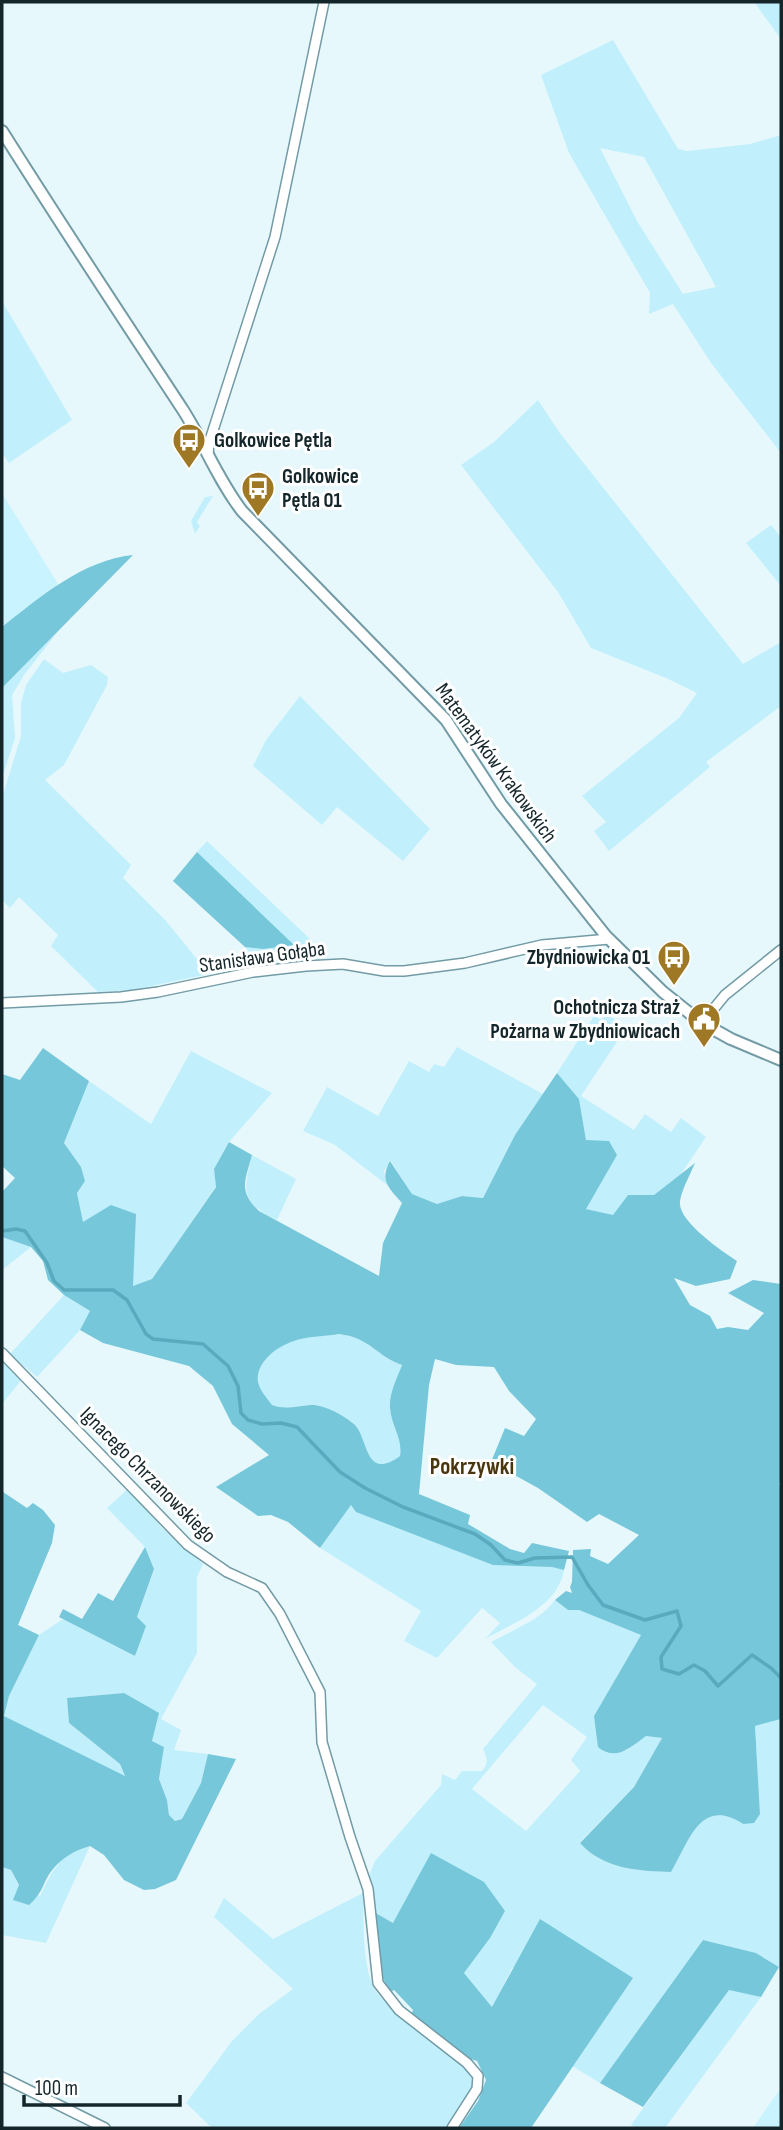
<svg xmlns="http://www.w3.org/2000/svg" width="783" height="2130" viewBox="0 0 783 2130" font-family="'Sofia Sans Condensed',sans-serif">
  <rect width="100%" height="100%" fill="#e7f8fc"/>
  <g fill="#c9f4ff">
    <polygon points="2,493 58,584 2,627"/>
    <polygon points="781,2088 781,2128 753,2128 768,2106"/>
  </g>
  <g fill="#c1f0fc" fill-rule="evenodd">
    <polygon points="754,2 781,2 781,39"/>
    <path d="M613,40L678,149L687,151L750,144L781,135V453L711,363L673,304L649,314L650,293L569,153L541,75ZM600,148L644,157L716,287L683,294L637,221Z"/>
    <polygon points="2,301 72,420 9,463 2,453"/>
    <polygon points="538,400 559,432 743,664 781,642 781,706 706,762 710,767 609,851 594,831 606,822 582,796 679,718 697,693 666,678 591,648 558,592 461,465 494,442"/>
    <polygon points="213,496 197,522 200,526 195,534 191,521 205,497"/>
    <polygon points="771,525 781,537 781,586 746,543"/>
    <polygon points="59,630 24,675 12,695 15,738 2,778 2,688"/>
    <polygon points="44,659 63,673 91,665 108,677 107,685 64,765 45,780 131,865 123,878 166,921 209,974 132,990 98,992 51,946 58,935 19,897 10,908 2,900 2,798 21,736 21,703 26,685"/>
    <polygon points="300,696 430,829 403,861 337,807 322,825 253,766 266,740"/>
    <polygon points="207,841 329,957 261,966 245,947 263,949 197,852"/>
    <polygon points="606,1013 626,1028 581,1096 634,1130 645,1114 671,1132 681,1118 706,1137 681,1174 654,1195 628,1195 614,1216 586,1209 586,1140 579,1099 557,1073 594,1016 602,1020"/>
    <polygon points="457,1047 543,1094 515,1135 483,1198 462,1196 437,1204 412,1194 391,1161 384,1171 387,1185 335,1145 303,1131 327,1087 378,1116 409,1061 429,1072 434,1064 444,1067"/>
    <polygon points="191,1051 272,1093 229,1142 214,1169 216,1186 152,1279 133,1287 83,1223 77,1193 85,1181 81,1167 64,1143 89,1081 151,1124"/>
    <path d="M252,1155L296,1179L277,1220C240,1202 243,1191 252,1155Z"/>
    <polygon points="2,1237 31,1247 2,1270"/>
    <polygon points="64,1295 91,1312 80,1330 37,1377 10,1354"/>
    <path d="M339,1334C373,1338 376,1357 402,1365C397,1378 389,1393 390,1408C391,1425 403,1439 400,1456C364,1482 369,1438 354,1424C343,1415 324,1404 310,1405C295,1406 286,1410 272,1405C266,1398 259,1391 258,1382C255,1361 279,1345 296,1340C309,1336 325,1336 339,1334Z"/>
    <polygon points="2,1359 23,1378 2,1404"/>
    <polygon points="129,1488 162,1528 203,1564 197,1577 197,1653 161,1719 181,1730 174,1750 208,1754 201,1783 182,1819 175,1821 169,1815 167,1800 159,1779 164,1747 152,1741 124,1693 67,1698 69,1723 120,1764 125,1777 4,1716 9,1696 39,1635 63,1619 136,1656 137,1618 154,1569 145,1547 107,1508"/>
    <path d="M351,1504L564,1570C558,1607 513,1623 485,1639L500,1623L482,1608L437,1658L404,1641L421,1611L320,1548Z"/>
    <path d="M555,1600L568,1610H579L641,1635L594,1716L626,1751L646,1736L662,1738L634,1787L580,1842C601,1869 639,1871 671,1872C689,1842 700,1796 743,1824L760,1813L755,1726L781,1719V1968L756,1953L703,1940L600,2083L572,2066L632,1978L512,1968L493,2008L464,1973L490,1938L393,1923L374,1912L369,1876L375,1861L441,1785L442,1774L455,1780L462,1771H482C489,1763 487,1758 483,1749L537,1684L516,1668L491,1642C512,1630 541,1620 555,1600ZM543,1705L587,1737L571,1760L580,1771L526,1831L472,1789Z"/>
    <path d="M90,1846L46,1943L2,1935V1867L11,1870L19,1886L40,1896C52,1870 61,1853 90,1846Z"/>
    <path d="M363,1893C364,1922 362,1956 372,1984C378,2004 445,2051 464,2066C467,2069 470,2071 472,2075C477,2093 454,2115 445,2128H212L186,2103L232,2041L259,2014L293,1989L214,1917L224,1898L273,1939Z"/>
    <polygon points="729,1989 761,1997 665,2128 636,2128 631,2125"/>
  </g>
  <g fill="#77c7db" fill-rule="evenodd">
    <path d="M133,555L2,688V627C40,597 83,560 133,555Z"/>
    <polygon points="197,852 294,945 263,949 245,947 173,881"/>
    <path d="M43,1048L89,1081L64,1143L81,1167L85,1181L77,1193L83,1222L111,1205L136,1214L133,1286L152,1279L216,1187L214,1169L229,1142L252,1155C245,1181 238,1191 259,1211L379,1276L383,1243L402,1203C389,1188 379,1181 390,1161L412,1194L437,1204L462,1196L483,1198L515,1135L557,1073L579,1099L586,1140L609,1141L617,1155L586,1209L613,1215L628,1195H654L695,1163C690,1175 682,1189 680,1201C677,1221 722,1251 737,1261L730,1279L696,1286L674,1278L690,1305L710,1316L717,1329L728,1327L748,1330L764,1313L728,1293L753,1280L781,1284V1481L779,1484L781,1486V1719L755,1726L760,1814L754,1823L743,1824C700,1796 689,1842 671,1872C638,1871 603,1869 580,1843L634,1787L662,1738L646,1736C631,1747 616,1762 598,1747L594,1716L641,1635L579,1610H568L555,1600L566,1591L572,1593L570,1587L572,1582L573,1550L591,1549L590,1556L608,1564L639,1535L599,1514L587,1522L538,1488L491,1462L505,1428L524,1436L536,1419L509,1391L494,1367L456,1365L435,1359L429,1385L419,1494L470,1515L468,1524L510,1549L524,1553L532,1543L569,1551L564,1570L552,1567L493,1565L356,1512L351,1505L320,1548L288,1522L271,1515L258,1516L216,1487L269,1455L232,1424L213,1386L189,1366L103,1343L80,1330L90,1311L64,1295L48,1280L43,1261L31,1247L2,1237V1192L15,1178L2,1166V1074L20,1080ZM339,1334C371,1338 376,1356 402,1365C397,1378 389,1393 390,1408C391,1425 403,1439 400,1456C364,1482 369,1438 354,1424C343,1415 324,1404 310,1405C296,1406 286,1410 272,1405C267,1398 260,1391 258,1382C255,1360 282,1343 301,1339C313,1336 327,1336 339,1334Z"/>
    <path d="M3,1492L27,1508L33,1503L43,1510L55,1525L52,1543L18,1625L39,1635L9,1696L4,1716L125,1776L120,1764L69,1723L67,1698L124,1693L159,1713L152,1741L164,1747L159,1779L167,1800L169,1815L175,1821L182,1819L201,1783L208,1754L236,1759L176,1880L155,1889L144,1890L124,1880L104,1855L90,1846C76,1850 63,1857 53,1869C42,1882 45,1891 29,1905L13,1900L19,1885L11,1870L2,1867Z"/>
    <polygon points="145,1547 154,1569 137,1617 146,1626 135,1656 59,1617 63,1609 82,1619 98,1593 113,1601"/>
    <polygon points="431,1853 484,1882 505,1911 490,1938 464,1973 492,2007 540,1919 633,1978 531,2128 459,2128 478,2101 486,2080 477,2061 464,2057 411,2015 413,2010 394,1990 390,1993 381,1974 374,1912 393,1923"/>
    <polygon points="703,1940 756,1953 779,1967 761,1997 729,1990 643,2107 600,2083"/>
  </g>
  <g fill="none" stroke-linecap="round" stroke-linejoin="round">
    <polyline stroke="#5aaabe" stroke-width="3.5" points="2,1231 16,1229 25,1231 47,1263 54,1281 64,1290 113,1290 127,1300 146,1334 153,1339 203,1344 228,1366 238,1386 241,1413 248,1420 262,1424 281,1423 297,1427 340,1472 365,1488 403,1507 475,1534 491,1545 505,1560 518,1563 535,1558 572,1557 588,1585 603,1605 645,1620 677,1611 681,1626 661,1657 662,1669 679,1674 694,1665 705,1671 718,1686 752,1655 771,1668 781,1678"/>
    <defs>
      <g id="minor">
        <polyline points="208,455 209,443 275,237 324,2"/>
        <polyline points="2,1003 121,997 158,992 253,972 306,966 343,964 384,971 404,971 465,963 542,945 609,939"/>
        <polyline points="702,1023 725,995 781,950"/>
        <polyline points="2,1353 188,1545 227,1572 262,1588 280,1614 320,1692 322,1742 350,1837 368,1889 378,1983 399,2010 467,2063 478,2076 477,2089 452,2128"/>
        <polyline points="2,2077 105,2128"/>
      </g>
      <path id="tertiary" d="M2,131C61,225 122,317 183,410C204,443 218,480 242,511L446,720L501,804L606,936L663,992L702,1023L731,1039L781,1060"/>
    </defs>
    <use href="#minor" stroke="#729ba6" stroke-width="12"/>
    <use href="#tertiary" stroke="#729ba6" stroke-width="14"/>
    <use href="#minor" stroke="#fff" stroke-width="9"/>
    <use href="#tertiary" stroke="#fff" stroke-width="10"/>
  </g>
  <defs>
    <symbol id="bus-pin" viewBox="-11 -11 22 30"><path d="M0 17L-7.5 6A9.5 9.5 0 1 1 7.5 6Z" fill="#9e7824" stroke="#fff"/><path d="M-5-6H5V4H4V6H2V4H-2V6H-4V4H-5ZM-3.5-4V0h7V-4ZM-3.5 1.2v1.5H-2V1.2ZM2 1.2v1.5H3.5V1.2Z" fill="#fff"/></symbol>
    <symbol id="civic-pin" viewBox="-11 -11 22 30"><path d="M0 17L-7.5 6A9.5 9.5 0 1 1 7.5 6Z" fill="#9e7824" stroke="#fff"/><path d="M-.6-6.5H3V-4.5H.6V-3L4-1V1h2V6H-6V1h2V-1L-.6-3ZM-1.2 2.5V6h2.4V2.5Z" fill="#fff"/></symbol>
  </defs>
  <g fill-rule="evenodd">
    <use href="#bus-pin" x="170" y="421" width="38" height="52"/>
    <use href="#bus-pin" x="239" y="469" width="38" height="52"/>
    <use href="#bus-pin" x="655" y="938" width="38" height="52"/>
    <use href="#civic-pin" x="685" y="1000" width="38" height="52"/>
  </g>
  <g text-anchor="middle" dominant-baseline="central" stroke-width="6" stroke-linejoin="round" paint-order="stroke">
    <g font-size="21" font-weight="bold" fill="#15262a" stroke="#fff" text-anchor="start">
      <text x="214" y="440">Golkowice Pętla</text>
      <text x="282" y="476">Golkowice<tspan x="282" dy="24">Pętla 01</tspan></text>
      <text x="650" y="957" text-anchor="end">Zbydniowicka 01</text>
      <text x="680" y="1007" text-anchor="end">Ochotnicza Straż<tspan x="680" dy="24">Pożarna w Zbydniowicach</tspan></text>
    </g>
    <g font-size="21" fill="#15262a" stroke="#fff">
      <text transform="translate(496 763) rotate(54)">Matematyków Krakowskich</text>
      <text transform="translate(262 957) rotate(-8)">Stanisława Gołąba</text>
      <text transform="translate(148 1475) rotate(45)">Ignacego Chrzanowskiego</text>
    </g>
    <g font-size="23" font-weight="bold" fill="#49360f" stroke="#fff">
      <text x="472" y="1467">Pokrzywki</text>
    </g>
  </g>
  <rect width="783" height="2130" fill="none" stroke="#15262a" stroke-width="7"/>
  <path d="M24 2095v10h156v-10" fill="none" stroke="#15262a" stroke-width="3.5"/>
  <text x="35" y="2095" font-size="21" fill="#15262a" stroke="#ffffff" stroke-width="5" paint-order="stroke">100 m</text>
</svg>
